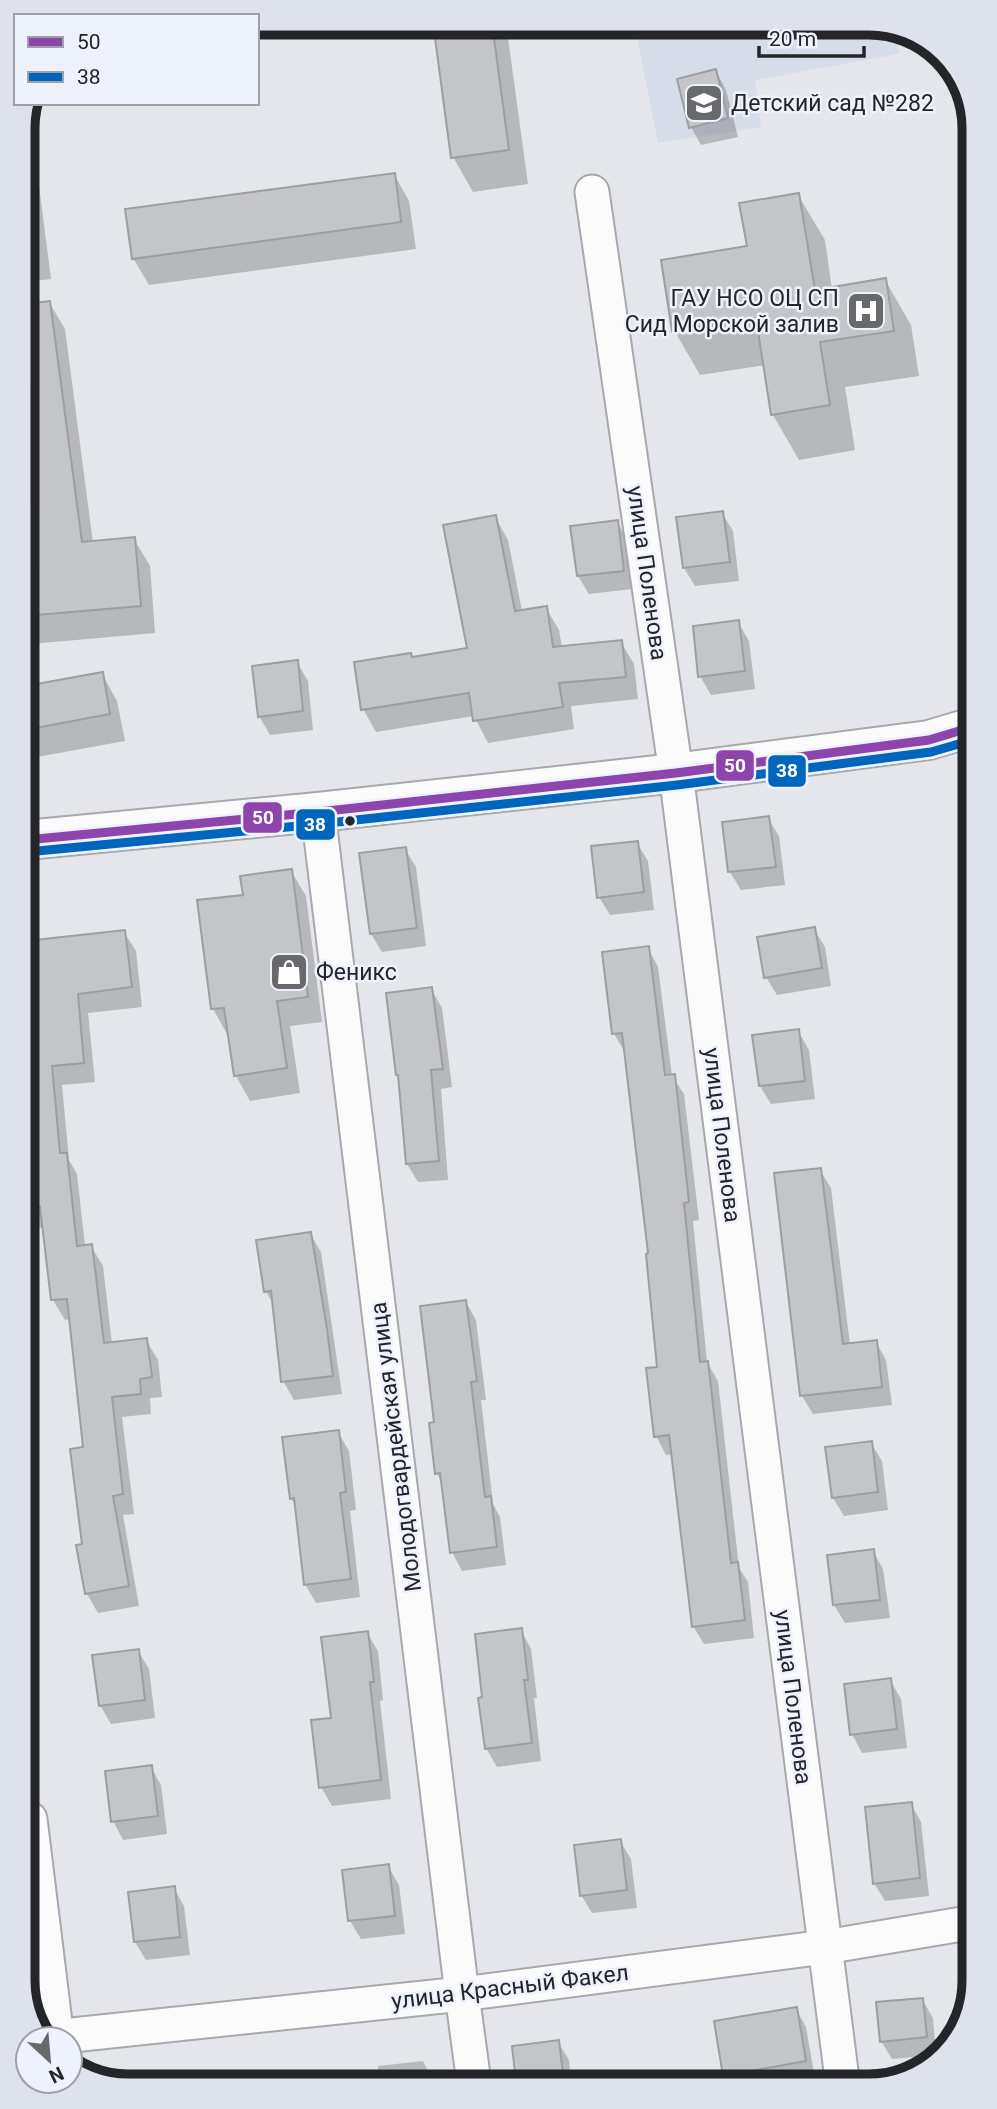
<svg xmlns="http://www.w3.org/2000/svg" width="997" height="2109" viewBox="0 0 997 2109" font-family="Roboto,sans-serif">
  <rect width="100%" height="100%" fill="#e4e6ec"/>
  <polygon fill="#d7dce9" points="634,23 877,23 896,30 899,54 755,80 761,127 658,143"/>
  <g fill="#0003">
    <polygon points="435,23 506,23 528,184 473,192 453,157"/>
    <polygon points="716,71 726,90 738,137 701,145 691,127"/>
    <polygon points="29,108 51,279 24,282 23,121"/>
    <polygon points="394,174 409,201 416,249 149,285 133,258"/>
    <polygon points="798,195 825,240 832,289 885,280 911,325 919,376 845,387 855,450 799,460 773,415 765,365 700,375 674,330"/>
    <polygon points="49,302 65,329 93,543 134,539 150,566 155,633 31,644 25,633 24,306"/>
    <polygon points="722,513 733,531 739,581 695,586 684,568"/>
    <polygon points="495,517 508,540 522,611 546,608 559,630 562,648 621,642 634,664 638,699 571,706 574,729 488,743 474,716 376,732 363,709 412,658 469,649"/>
    <polygon points="617,521 627,540 633,589 589,594 578,576"/>
    <polygon points="738,622 749,641 755,689 711,695 700,676"/>
    <polygon points="297,662 308,681 313,730 270,735 259,716"/>
    <polygon points="102,674 117,701 125,741 26,759 25,688"/>
    <polygon points="768,818 779,836 785,885 741,890 730,872"/>
    <polygon points="637,843 648,861 654,910 610,915 599,897"/>
    <polygon points="405,849 416,867 426,946 382,952 371,934"/>
    <polygon points="291,871 306,896 322,1022 290,1026 300,1093 250,1101 236,1076 229,1034 227,1034 213,1009 199,902 245,896"/>
    <polygon points="814,929 825,947 831,986 777,995 766,977"/>
    <polygon points="124,932 136,951 142,1007 88,1013 95,1082 62,1085 69,1160 77,1174 85,1246 91,1246 103,1266 112,1344 146,1340 158,1360 162,1397 150,1398 151,1414 122,1417 134,1514 123,1515 139,1606 98,1613 87,1594 84,1546 85,1449 71,1319 65,1320 53,1300 44,1228 38,1228 27,1209 26,943"/>
    <polygon points="648,948 658,967 672,1076 684,1094 699,1220 693,1221 707,1362 718,1381 739,1568 748,1582 754,1638 704,1644 693,1626 673,1454 666,1455 656,1436 659,1368 650,1255 625,1052 614,1034"/>
    <polygon points="431,989 442,1008 452,1087 441,1089 448,1180 418,1182 407,1164"/>
    <polygon points="798,1031 809,1050 815,1099 771,1104 760,1086"/>
    <polygon points="820,1170 831,1188 850,1345 876,1342 886,1360 892,1405 813,1414 802,1396"/>
    <polygon points="310,1233 321,1252 342,1394 294,1400 283,1381 274,1305 266,1292"/>
    <polygon points="466,1302 476,1320 486,1400 481,1400 493,1504 500,1517 506,1565 462,1571 452,1552 443,1485 437,1473 436,1423"/>
    <polygon points="338,1432 349,1451 356,1510 350,1511 360,1597 316,1603 305,1584 296,1507 291,1498"/>
    <polygon points="871,1443 882,1461 888,1510 844,1516 833,1498"/>
    <polygon points="873,1551 883,1569 890,1618 845,1623 834,1605"/>
    <polygon points="521,1630 531,1649 537,1698 534,1698 541,1761 497,1767 486,1748 484,1699"/>
    <polygon points="367,1633 378,1651 383,1700 380,1701 391,1799 332,1806 321,1787 333,1720"/>
    <polygon points="138,1651 149,1669 155,1718 111,1724 100,1705"/>
    <polygon points="890,1680 901,1699 907,1748 862,1753 852,1734"/>
    <polygon points="151,1767 161,1785 167,1834 123,1840 113,1821"/>
    <polygon points="911,1804 921,1822 929,1896 885,1901 874,1883"/>
    <polygon points="620,1841 631,1859 637,1908 592,1913 581,1895"/>
    <polygon points="388,1866 399,1885 405,1934 361,1939 350,1921 344,1872"/>
    <polygon points="174,1888 184,1906 190,1955 146,1960 135,1942 130,1893"/>
    <polygon points="922,1999 933,2018 936,2055 892,2059 881,2041"/>
    <polygon points="796,2009 806,2027 815,2079 728,2080 724,2075"/>
    <polygon points="558,2042 569,2060 571,2082 518,2082 514,2047"/>
    <polygon points="423,2061 434,2083 380,2084 378,2066"/>
  </g>
  <g fill="#c4c5c9" stroke="#9c9ea2" stroke-width="2">
    <polygon points="433,23 492,23 509,150 451,158"/>
    <polygon points="716,69 728,118 689,128 677,79"/>
    <polygon points="395,173 401,222 132,259 125,209"/>
    <polygon points="799,193 815,290 886,278 894,331 820,342 830,405 771,415 756,318 672,331 661,260 747,246 739,203"/>
    <polygon points="50,301 82,542 135,537 141,606 25,616 24,304"/>
    <polygon points="723,511 730,562 683,568 676,517"/>
    <polygon points="496,515 515,611 547,606 553,647 622,640 626,677 559,683 563,707 473,721 469,693 361,710 354,662 411,653 412,657 467,648 443,525"/>
    <polygon points="618,520 624,571 577,576 570,526"/>
    <polygon points="739,620 745,671 698,677 693,626"/>
    <polygon points="298,660 303,711 258,717 252,666"/>
    <polygon points="103,672 110,714 25,730 25,686"/>
    <polygon points="769,816 776,867 728,872 722,822"/>
    <polygon points="638,841 644,892 597,898 591,846"/>
    <polygon points="406,847 417,928 370,934 359,853"/>
    <polygon points="292,869 308,997 277,1001 287,1068 234,1076 224,1008 211,1009 197,900 243,895 240,876"/>
    <polygon points="815,927 822,968 764,978 757,937"/>
    <polygon points="125,930 132,987 78,994 84,1063 52,1066 60,1153 67,1153 77,1246 92,1244 104,1343 147,1338 152,1377 140,1379 141,1394 112,1397 123,1494 113,1496 129,1586 85,1594 76,1545 82,1544 70,1449 83,1447 67,1299 51,1300 40,1207 27,1209 26,941"/>
    <polygon points="649,946 665,1075 675,1074 689,1202 684,1203 700,1362 708,1361 731,1563 738,1562 745,1620 692,1627 669,1435 654,1437 646,1368 657,1367 646,1254 648,1253 622,1033 612,1034 602,952"/>
    <polygon points="432,987 443,1069 431,1070 439,1161 406,1164 398,1075 396,1075 386,993"/>
    <polygon points="799,1029 805,1081 759,1086 752,1035"/>
    <polygon points="821,1168 843,1344 877,1340 882,1387 800,1396 774,1173"/>
    <polygon points="311,1232 327,1329 333,1376 281,1382 271,1291 264,1292 256,1240"/>
    <polygon points="466,1300 477,1381 471,1382 485,1497 491,1496 497,1547 450,1553 440,1473 435,1474 429,1423 434,1422 420,1306"/>
    <polygon points="339,1430 346,1492 340,1493 351,1579 304,1585 294,1498 290,1499 282,1437"/>
    <polygon points="872,1441 878,1492 832,1498 825,1447"/>
    <polygon points="874,1549 880,1600 833,1605 827,1555"/>
    <polygon points="522,1628 528,1680 524,1680 532,1743 485,1749 478,1698 482,1697 475,1634"/>
    <polygon points="368,1631 374,1682 370,1682 381,1780 319,1788 311,1720 331,1718 321,1637"/>
    <polygon points="139,1649 145,1700 99,1706 92,1655"/>
    <polygon points="891,1678 897,1729 850,1735 844,1684"/>
    <polygon points="152,1765 158,1816 111,1822 105,1771"/>
    <polygon points="912,1802 920,1878 873,1884 865,1807"/>
    <polygon points="621,1839 627,1890 580,1896 574,1845"/>
    <polygon points="389,1864 395,1916 348,1921 342,1870"/>
    <polygon points="175,1886 180,1937 134,1942 128,1892"/>
    <polygon points="923,1998 927,2037 880,2042 876,2002"/>
    <polygon points="797,2007 806,2061 723,2076 714,2021"/>
    <polygon points="559,2040 564,2082 516,2082 512,2046"/>
  </g>
  <g fill="none" stroke-linecap="round" stroke-linejoin="round">
    <defs>
      <g id="minor">
        <polyline points="592,192 676,773 842,2079"/>
        <polyline points="318,812 462,1994 474,2083"/>
        <polyline points="30,1819 57,2039"/>
        <polyline points="44,2038 462,1994 825,1947 974,1922"/>
      </g>
      <polyline id="tertiary" points="26,840 318,812 676,773 929,740 969,728"/>
    </defs>
    <use href="#minor" stroke="#a7a9ad" stroke-width="37"/>
    <use href="#tertiary" stroke="#a7a9ad" stroke-width="42"/>
    <use href="#minor" stroke="#fbfbfc" stroke-width="33"/>
    <use href="#tertiary" stroke="#fbfbfc" stroke-width="38"/>
    <defs>
      <polyline id="bus-1" points="26,840 318,812 676,773 929,740 969,728"/>
      <polyline id="bus-2" points="27,852 319,824 677,785 931,752 969,741"/>
    </defs>
    <use href="#bus-1" stroke="#eef2fd" stroke-width="14"/>
    <use href="#bus-2" stroke="#eef2fd" stroke-width="14"/>
    <use href="#bus-1" stroke="#8e44ad" stroke-width="9"/>
    <use href="#bus-2" stroke="#0065bd" stroke-width="9"/>
  </g>
  <defs>
    <symbol id="school-square" viewBox="-11 -11 22 22"><rect x="-9" y="-9" width="18" height="18" rx="4" fill="#67696d" stroke="#eef2fd"/><path d="M0-5L7-2L0 1L-7-2ZM-4 1L0 2.5L4 1V4Q0 6-4 4Z" fill="#fff"/></symbol>
    <symbol id="hospital-square" viewBox="-11 -11 22 22"><rect x="-9" y="-9" width="18" height="18" rx="4" fill="#67696d" stroke="#eef2fd"/><path d="M-5-5h3v3.5h4V-5h3V5h-3V1.5h-4V5h-3Z" fill="#fff"/></symbol>
    <symbol id="shop-square" viewBox="-11 -11 22 22"><rect x="-9" y="-9" width="18" height="18" rx="4" fill="#67696d" stroke="#eef2fd"/><path d="M-5-2.5h2.3a2.7 3.5 0 0 1 5.4 0H5L5.5 6h-11ZM-1.5-2.5h3a1.5 2.3 0 0 0-3 0Z" fill="#fff"/></symbol>
  </defs>
  <g fill-rule="evenodd">
    <use href="#school-square" x="682" y="81" width="44" height="44"/>
    <use href="#hospital-square" x="844" y="289" width="44" height="44"/>
    <use href="#shop-square" x="267" y="950" width="44" height="44"/>
  </g>
  <circle fill="#242529" stroke="#eef2fd" stroke-width="2.5" cx="350" cy="821" r="6"/>
  <g text-anchor="middle" dominant-baseline="central" stroke-width="5" stroke-linejoin="round" paint-order="stroke">
    <g font-size="23" fill="#242529" stroke="#eef2fd" text-anchor="start">
      <text x="731" y="103">Детский сад №282</text>
      <text x="839" y="298" text-anchor="end">ГАУ НСО ОЦ СП<tspan x="839" dy="26">Сид Морской залив</tspan></text>
      <text x="316" y="972">Феникс</text>
    </g>
    <g font-size="23" fill="#242529" stroke="#eef2fd">
      <text transform="translate(647 573) rotate(82)">улица Поленова</text>
      <text transform="translate(722 1135) rotate(83)">улица Поленова</text>
      <text transform="translate(396 1447) rotate(-97)">Молодогвардейская улица</text>
      <text transform="translate(793 1697) rotate(83)">улица Поленова</text>
      <text transform="translate(510 1987) rotate(-7)">улица Красный Факел</text>
    </g>
  </g>
  <path d="M0 0H997V2109H0ZM128 35H869A93 93 0 0 1 962 128V1981A93 93 0 0 1 869 2074H128A93 93 0 0 1 35 1981V128A93 93 0 0 1 128 35Z" fill="#dee2ec" fill-rule="evenodd"/>
  <path fill="none" stroke="#242529" stroke-width="9" d="M128 35H869A93 93 0 0 1 962 128V1981A93 93 0 0 1 869 2074H128A93 93 0 0 1 35 1981V128A93 93 0 0 1 128 35Z"/>
  <g stroke="#eef2fd" stroke-width="2.5">
    <rect x="715" y="749" width="40" height="33" rx="7" fill="#8e44ad"/>
    <rect x="767" y="754" width="40" height="34" rx="7" fill="#0065bd"/>
    <rect x="242" y="801" width="41" height="33" rx="7" fill="#8e44ad"/>
    <rect x="295" y="808" width="41" height="33" rx="7" fill="#0065bd"/>
  </g>
  <g font-size="19" text-anchor="middle" font-weight="bold" fill="#fff">
    <text x="735" y="772">50</text>
    <text x="787" y="777">38</text>
    <text x="263" y="824">50</text>
    <text x="315" y="831">38</text>
  </g>
  <rect x="14" y="14" width="245" height="91" fill="#eef2fd" stroke="#9da0a8" stroke-width="2"/>
  <rect x="28" y="37" width="35" height="10" fill="#8e44ad" stroke="#9da0a8" stroke-width="2"/>
  <text x="77" y="49" font-size="21" fill="#242529">50</text>
  <rect x="28" y="72" width="35" height="10" fill="#0065bd" stroke="#9da0a8" stroke-width="2"/>
  <text x="77" y="84" font-size="21" fill="#242529">38</text>
  <g transform="translate(49 2060) rotate(154)"><circle r="33" fill="#eef2fd" stroke="#9da0a8" stroke-width="2"/>
  <path d="M0-5L12 26L0 18L-12 26Z" fill="#67696d"/>
  <text y="-10" font-size="19" font-weight="bold" text-anchor="middle" fill="#242529">N</text>
  </g>
  <path d="M759 46v10h105v-10" fill="none" stroke="#242529" stroke-width="3.5"/>
  <text x="769" y="46" font-size="21" fill="#242529" stroke="#eef2fd" stroke-width="5" paint-order="stroke">20 m</text>
</svg>
